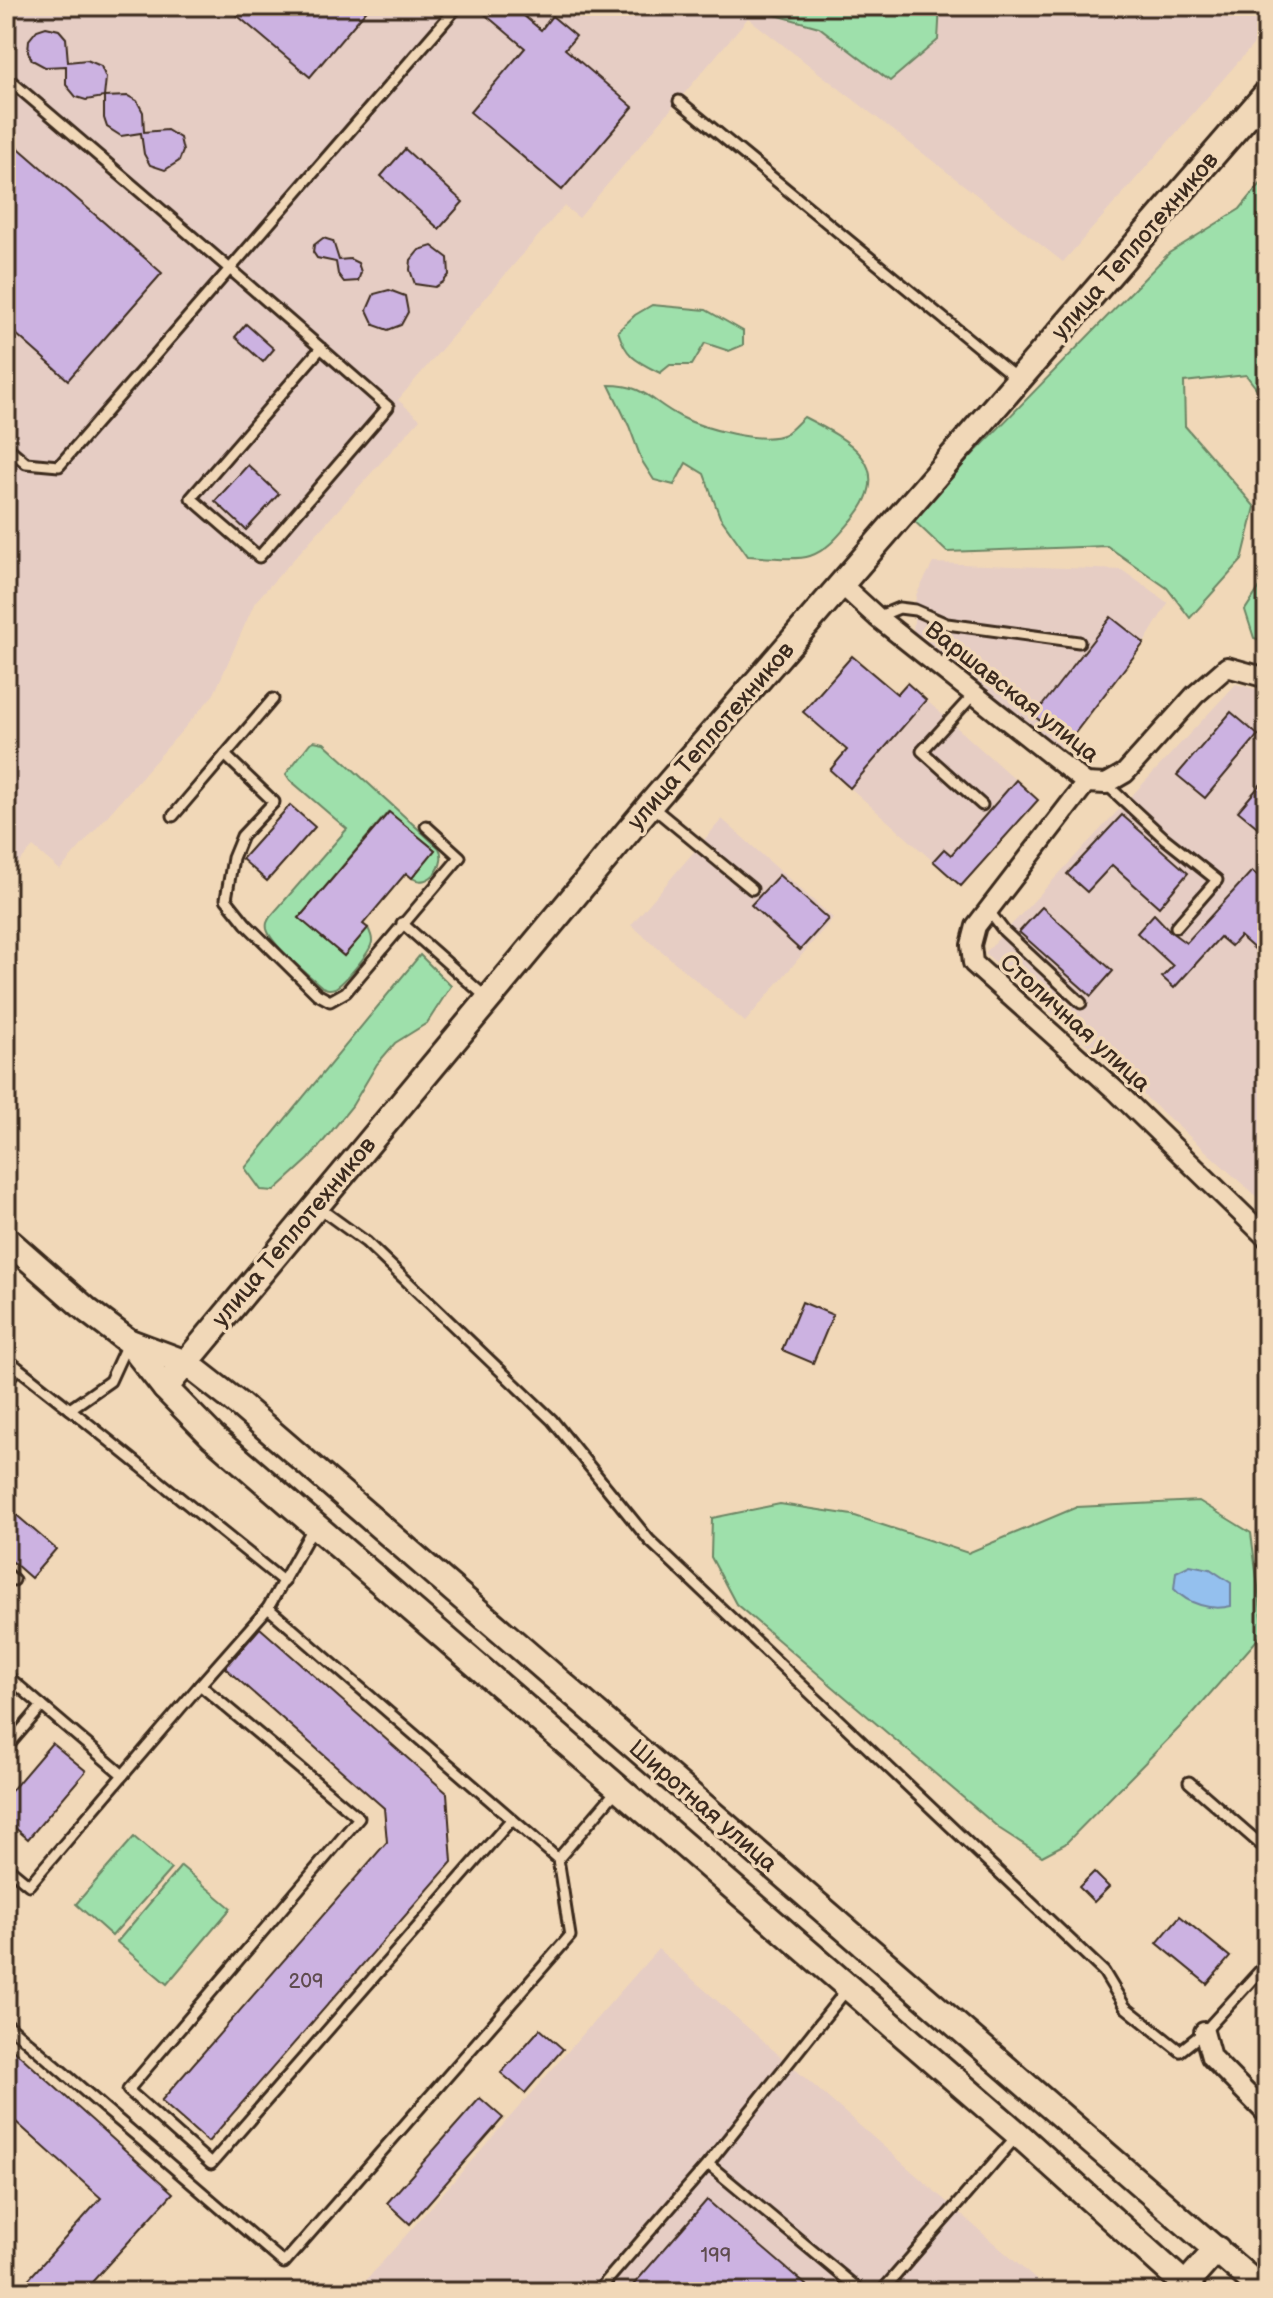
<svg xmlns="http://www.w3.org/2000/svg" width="1273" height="2298" viewBox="0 0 1273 2298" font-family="'Balsamiq Sans',sans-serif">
  <rect width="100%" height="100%" fill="#f1d8b8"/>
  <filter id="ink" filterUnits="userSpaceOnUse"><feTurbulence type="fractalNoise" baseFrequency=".0125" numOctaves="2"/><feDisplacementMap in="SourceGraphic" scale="16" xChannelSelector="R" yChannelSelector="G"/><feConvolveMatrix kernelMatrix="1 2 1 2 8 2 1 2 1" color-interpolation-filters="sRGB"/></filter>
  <g filter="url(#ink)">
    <g fill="#e6cdc4">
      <polygon points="6,6 1267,6 1267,29 1063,262 748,18 579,218 564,206 398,400 420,419 255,602 214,694 60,870 33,847 6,876"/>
      <polygon points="933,563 1122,570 1168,603 1144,643 1068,742 1056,752 913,632 916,595"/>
      <polygon points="907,683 1038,800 961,886 830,770"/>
      <polygon points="1236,684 1267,692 1267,1206 985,953"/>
      <polygon points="722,819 833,918 745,1022 631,925"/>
      <polygon points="658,1949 1050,2292 356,2292"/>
    </g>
    <g fill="#9ee0ab" stroke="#6c8564" stroke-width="2">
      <polygon points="743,6 940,6 938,40 890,81 819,27"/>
      <polygon points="1267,176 1267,402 1246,375 1184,382 1185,426 1255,507 1242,560 1190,618 1167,588 1107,546 947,552 911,518 1169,253 1240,209"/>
      <path d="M652,305L706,310L743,331V345L729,351L705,343L692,365H670L660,373C636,361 626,357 618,331L635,315Z"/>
      <path d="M609,385C646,385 651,402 681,417C702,428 763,445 785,434C791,431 798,422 804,417C849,440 898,466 852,520C840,534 828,550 810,556C796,561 764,557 748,556L720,517L704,474L686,463L674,485L654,480L642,461L629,426Z"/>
      <polygon points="1267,576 1267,642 1254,638 1245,610"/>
      <path d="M314,741L324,743L439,848C448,864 429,889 412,878L435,850L388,812L299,918L344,956L368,928C370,932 372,936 372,941C372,951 344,983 335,988C329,990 328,989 322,987C309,975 271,945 267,929C266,924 267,922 270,917L347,829L290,780L286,774L310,743Z"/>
      <polygon points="420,955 451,986 427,1023 395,1043 377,1064 352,1106 309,1159 274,1191 261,1190 245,1168"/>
      <polygon points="1199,1501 1251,1533 1264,1632 1188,1719 1065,1844 1042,1856 1000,1829 736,1604 711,1557 712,1518 780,1504 852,1515 968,1553 1077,1507"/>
      <polygon points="134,1837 171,1869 112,1936 76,1904"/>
      <polygon points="181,1866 231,1908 167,1984 117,1942"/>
    </g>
    <path fill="#94c0ee" stroke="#70849b" stroke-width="2" d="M1190,1565L1210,1569L1231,1583V1606C1211,1611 1188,1604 1174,1589L1176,1572Z"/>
    <g fill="#ccb2e1" stroke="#3b2a1e" stroke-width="2">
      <polygon points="226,6 370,6 310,77"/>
      <polygon points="475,6 512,6 541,30 552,16 576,36 565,49 633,107 562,190 470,112 525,48"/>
      <polygon points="46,27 59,30 66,38 68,62 87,60 101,66 106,78 104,97 86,100 76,97 66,85 66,66 45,67 32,60 28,52 29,40 37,30"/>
      <polygon points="104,97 128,96 137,101 143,112 144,132 167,130 180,138 183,151 179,161 165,170 150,165 144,154 141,133 121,136 107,127 104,118"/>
      <polygon points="6,137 162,273 68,380 6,325"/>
      <polygon points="405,149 463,202 439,229 381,176"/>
      <polygon points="323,238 333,241 339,260 350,259 358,263 361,272 358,281 344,282 338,274 336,262 317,258 313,252 314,245"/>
      <polygon points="432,246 448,258 449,275 443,282 435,287 415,284 410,270 411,260 419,250"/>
      <polygon points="389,290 405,296 408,312 401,325 388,330 374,325 367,310 374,294"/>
      <polygon points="246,324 274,349 263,362 235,337"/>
      <polygon points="248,465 279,494 246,530 215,501"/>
      <polygon points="1111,617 1144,643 1068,742 1034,716"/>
      <polygon points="852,656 897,694 907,683 926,700 850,788 830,770 847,750 803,712"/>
      <polygon points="1231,712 1258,735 1205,798 1177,775"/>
      <polygon points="1267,777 1267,835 1238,811"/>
      <polygon points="1016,780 1038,800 961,886 933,861 944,849 951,855"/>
      <polygon points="290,805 315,827 267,881 242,859"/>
      <polygon points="389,812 435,850 412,878 406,873 363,924 368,928 344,956 299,918"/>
      <polygon points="1122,815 1188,873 1159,907 1112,865 1087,892 1067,874"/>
      <polygon points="1252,871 1267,884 1267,960 1240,936 1231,946 1220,937 1174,988 1162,977 1173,966 1137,933 1154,914 1171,932 1186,943"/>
      <polygon points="779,875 828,919 800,950 751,905"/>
      <polygon points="1042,907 1113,971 1091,996 1019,932"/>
      <polygon points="802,1302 833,1315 813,1363 782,1350"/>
      <polygon points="6,1506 56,1549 31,1578 6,1556"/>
      <polygon points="260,1628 447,1793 452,1862 208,2142 161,2101 387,1842 384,1808 225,1668"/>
      <polygon points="52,1743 86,1771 28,1839 6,1820 6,1797"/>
      <polygon points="1094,1872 1109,1887 1094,1902 1079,1887"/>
      <polygon points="1180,1916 1230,1957 1207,1984 1157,1943"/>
      <polygon points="540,2029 563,2049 525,2093 501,2073"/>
      <polygon points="6,2043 173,2193 83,2292 17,2292 101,2198 6,2113"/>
      <polygon points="480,2098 503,2118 410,2224 387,2203"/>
      <polygon points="707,2200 814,2292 627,2292"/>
    </g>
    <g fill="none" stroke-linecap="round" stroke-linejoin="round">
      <defs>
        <g id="lane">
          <path d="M6,77C134,186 262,296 388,407L259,557L191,498L321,348"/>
          <polyline points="679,101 1016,378"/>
          <polyline points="6,446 26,463 59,466 458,6"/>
          <polyline points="877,617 899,608 915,610 947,624 1079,642"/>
          <polyline points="974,694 922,751 982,805"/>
          <polyline points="225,755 274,802 242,836 233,858 226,899 246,924 317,994 330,1001 346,992 460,857 426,826"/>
          <polyline points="1106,784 1164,838 1217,880 1176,927"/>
          <polyline points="650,805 752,889"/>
          <polyline points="173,816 273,699"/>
          <polyline points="988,910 1004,931 1081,1003"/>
          <polyline points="402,923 488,999"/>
          <polyline points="319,1208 366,1242 552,1420 649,1540 1104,1972 1125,2007 1180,2051 1204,2032 1267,1963"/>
          <polyline points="6,1358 18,1368"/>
          <polyline points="6,1381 18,1368 70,1409 110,1381 127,1344"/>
          <polyline points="70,1409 284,1582"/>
          <polyline points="313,1528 268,1608 558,1859 617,1790"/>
          <polyline points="6,1573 14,1580"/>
          <polyline points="268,1608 200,1685 359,1818 128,2090 211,2164 511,1820"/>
          <polyline points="6,1675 42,1706"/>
          <polyline points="6,1748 42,1706 123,1775"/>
          <polyline points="1189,1782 1267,1850"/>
          <polyline points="6,1866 29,1885 200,1685"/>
          <polyline points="848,1988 708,2164 862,2292"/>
          <polyline points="6,2023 284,2263 570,1936 558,1859"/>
          <polyline points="597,2292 708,2164"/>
          <polyline points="881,2292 1016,2137"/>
        </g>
        <g id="street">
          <polyline points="842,585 877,617 1086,783 1106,784 1125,773 1195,695 1227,667 1267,678"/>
          <polyline points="1086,783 976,926 971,945 973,963 1115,1090 1267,1238"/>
          <polyline points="1204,2032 1211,2057 1267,2114"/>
        </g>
        <g id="secondary">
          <polyline points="6,1239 88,1311 128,1341 165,1388 213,1437 1019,2135 1193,2292"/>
          <polyline points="130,1342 186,1363 241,1406 1265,2292"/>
          <polyline points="165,1388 650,805 1267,93"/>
          <polyline points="1179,2292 1217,2249"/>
        </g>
      </defs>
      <use href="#lane" stroke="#3b2a1e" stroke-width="15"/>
      <use href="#street" stroke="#3b2a1e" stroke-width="24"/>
      <use href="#secondary" stroke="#3b2a1e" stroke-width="30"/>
      <use href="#lane" stroke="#f1d8b8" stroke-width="9"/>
      <use href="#street" stroke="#f1d8b8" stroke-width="18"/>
      <use href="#secondary" stroke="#f1d8b8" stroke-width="24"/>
    </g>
  </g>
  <g text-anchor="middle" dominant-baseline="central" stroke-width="7" stroke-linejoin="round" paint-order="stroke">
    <g font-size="20" fill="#5f4c4f">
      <text x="306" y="1982">209</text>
      <text x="716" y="2256">199</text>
    </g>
    <g font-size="24" fill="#3b2a1e" stroke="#f1d8b8">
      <text transform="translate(1135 246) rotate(-49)">улица Теплотехников</text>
      <text transform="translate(1012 692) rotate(38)">Варшавская улица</text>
      <text transform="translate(711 736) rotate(-49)">улица Теплотехников</text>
      <text transform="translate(1075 1023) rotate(42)">Столичная улица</text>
      <text transform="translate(294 1232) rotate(-50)">улица Теплотехников</text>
      <text transform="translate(703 1806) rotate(41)">Широтная улица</text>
    </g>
  </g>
  <rect width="1273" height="2298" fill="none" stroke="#f1d8b8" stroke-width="32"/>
  <rect x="16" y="16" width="1241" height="2266" fill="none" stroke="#3b2a1e" stroke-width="3" filter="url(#ink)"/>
</svg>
